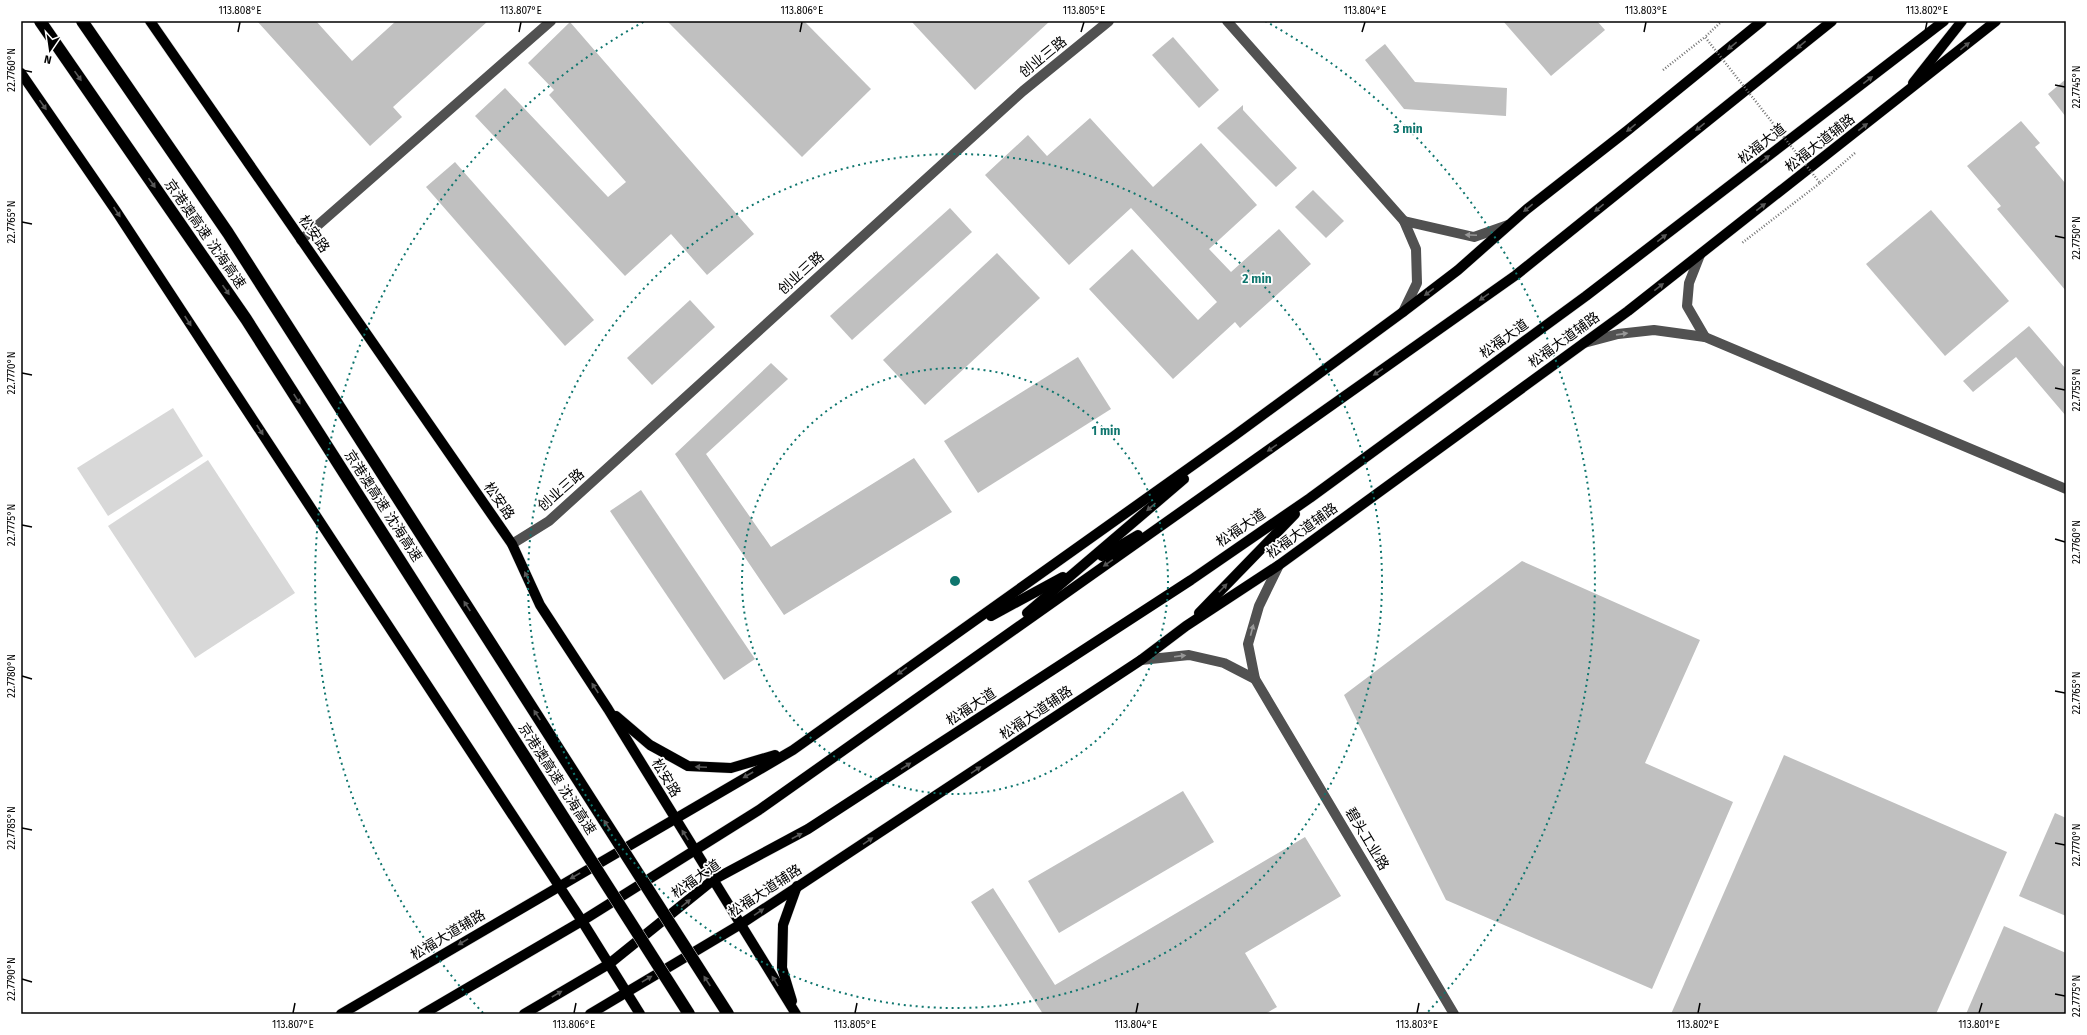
<svg xmlns="http://www.w3.org/2000/svg" width="2087" height="1035" viewBox="0 0 2087 1035" font-family="'Fira Sans','Noto Sans SC',sans-serif">
  <rect width="100%" height="100%" fill="#fff"/>
  <g fill="#d8d8d8">
    <polygon points="173,408 203,456 108,516 77,468"/>
    <polygon points="208,460 295,593 195,658 108,526"/>
  </g>
  <g fill="#c0c0c0">
    <polygon points="257,21 316,21 352,61 396,21 488,21 393,107 402,117 370,146"/>
    <polygon points="667,21 804,21 871,89 802,157"/>
    <polygon points="911,21 1050,21 975,90"/>
    <polygon points="1503,21 1597,21 1605,30 1551,76"/>
    <polygon points="570,22 754,234 707,275 671,234 625,276 475,116 505,88 608,197 626,182 549,95 554,90 528,63"/>
    <polygon points="1173,37 1219,90 1199,108 1152,55"/>
    <polygon points="1385,44 1415,82 1507,88 1506,116 1404,109 1365,60"/>
    <polygon points="2066,79 2066,117 2048,94"/>
    <polygon points="1243,105 1243,110 1297,168 1276,187 1217,128"/>
    <polygon points="1090,118 1153,187 1201,143 1257,205 1209,249 1231,272 1279,229 1311,264 1240,328 1235,322 1173,379 1089,289 1132,249 1198,320 1217,302 1131,208 1069,265 985,175 1028,135 1047,156"/>
    <polygon points="2021,121 2040,143 2035,147 2066,184 2066,291 1997,209 2001,206 1967,166"/>
    <polygon points="455,162 594,320 565,346 426,187"/>
    <polygon points="1313,190 1344,221 1326,238 1295,207"/>
    <polygon points="950,208 972,232 852,340 830,316"/>
    <polygon points="1931,210 2009,301 1945,356 1866,264"/>
    <polygon points="997,253 1040,298 925,405 883,360"/>
    <polygon points="690,300 715,327 652,385 627,358"/>
    <polygon points="2029,326 2066,369 2066,416 2016,357 1973,392 1963,381"/>
    <polygon points="1078,357 1111,409 978,493 944,441"/>
    <polygon points="771,363 788,379 706,454 771,547 914,458 952,512 784,615 675,454"/>
    <polygon points="641,490 755,659 724,680 610,511"/>
    <polygon points="1522,561 1700,640 1645,763 1733,802 1652,989 1446,900 1344,695"/>
    <polygon points="1784,755 2007,852 1936,1014 1671,1014"/>
    <polygon points="1183,791 1214,842 1059,933 1028,881"/>
    <polygon points="2055,813 2066,818 2066,916 2019,896"/>
    <polygon points="1305,837 1341,896 1245,953 1277,1007 1265,1014 1043,1014 971,902 993,888 1055,985"/>
    <polygon points="2004,926 2066,953 2066,1014 1966,1014"/>
  </g>
  <g fill="none" stroke-linecap="round" stroke-linejoin="round">
    <defs>
      <g id="major">
        <polyline points="150,21 512,544 540,605 608,709 796,1014"/>
        <polyline points="21,73 116,211 582,921 640,1014"/>
        <polyline points="1913,83 1962,21"/>
        <polyline points="1102,556 1138,535"/>
        <polyline points="1027,613 1184,479"/>
        <polyline points="1199,613 1295,514"/>
        <polyline points="991,616 1063,577"/>
        <polyline points="616,716 650,745 688,766 731,768 775,755"/>
        <polyline points="792,1001 782,968 783,925 797,886"/>
        <polyline points="341,1014 793,750 1234,436 1403,312 1458,270 1527,209 1628,130 1762,21"/>
        <polyline points="423,1014 582,921 759,810 1516,275 1832,21"/>
        <polyline points="524,1014 609,964 713,880 808,829 1191,580 1310,498 1586,296 1944,21"/>
        <polyline points="590,1014 741,924 1141,660 1186,626 1279,565 1628,311 1996,21"/>
      </g>
    </defs>
    <use href="#major" stroke="#dbdbdb" stroke-width="11"/>
    <g stroke="#737373" stroke-width="2.5" stroke-dasharray="1 2" stroke-linecap="butt">
      <polyline points="1663,70 1705,37"/>
      <polyline points="1820,183 1855,153"/>
    </g>
    <g stroke="#515151" stroke-width="10">
      <polyline points="1227,21 1404,221 1416,249 1417,283 1403,312"/>
      <polyline points="1404,221 1474,237 1508,225"/>
      <polyline points="301,240 551,21"/>
      <polyline points="1700,255 1689,283 1687,306 1705,337"/>
      <polyline points="1584,343 1618,334 1654,330 1705,337 2066,489"/>
      <polyline points="512,544 549,521 1023,91 1109,21"/>
      <polyline points="1141,660 1189,655 1224,663 1255,679 1248,644 1259,606 1279,565"/>
      <polyline points="1255,679 1454,1014"/>
    </g>
    <use href="#major" stroke="#000" stroke-width="10"/>
    <defs>
      <g id="highway-bridge">
        <polyline points="40,21 246,319 689,1014"/>
        <polyline points="82,21 228,233 728,1014"/>
      </g>
    </defs>
    <use href="#highway-bridge" stroke="#dbdbdb" stroke-width="13" stroke-linecap="butt"/>
    <polyline stroke="#737373" stroke-width="2.5" stroke-dasharray="1 2" stroke-linecap="butt" points="1722,21 1705,37 1820,183 1742,243"/>
    <use href="#highway-bridge" stroke="#000" stroke-width="12"/>
  </g>
  <defs><path id="oneway-solid" d="M-6-.8H1V-3.2L6.5 0L1 3.2V.8H-6Z"/></defs>
  <g fill="#595959">
    <use href="#oneway-solid" transform="translate(1801 45) rotate(141)"/>
    <use href="#oneway-solid" transform="translate(1732 46) rotate(141)"/>
    <use href="#oneway-solid" transform="translate(1965 46) rotate(-39)"/>
    <use href="#oneway-solid" transform="translate(78 76) rotate(55)"/>
    <use href="#oneway-solid" transform="translate(1868 80) rotate(-38)"/>
    <use href="#oneway-solid" transform="translate(43 105) rotate(55)"/>
    <use href="#oneway-solid" transform="translate(1700 127) rotate(141)"/>
    <use href="#oneway-solid" transform="translate(1863 127) rotate(-38)"/>
    <use href="#oneway-solid" transform="translate(1631 128) rotate(141)"/>
    <use href="#oneway-solid" transform="translate(1765 159) rotate(-38)"/>
    <use href="#oneway-solid" transform="translate(152 183) rotate(55)"/>
    <use href="#oneway-solid" transform="translate(1761 207) rotate(-38)"/>
    <use href="#oneway-solid" transform="translate(1528 208) rotate(141)"/>
    <use href="#oneway-solid" transform="translate(1599 208) rotate(141)"/>
    <use href="#oneway-solid" transform="translate(117 212) rotate(56)"/>
    <use href="#oneway-solid" transform="translate(1662 238) rotate(-38)"/>
    <use href="#oneway-solid" transform="translate(1659 287) rotate(-38)"/>
    <use href="#oneway-solid" transform="translate(226 290) rotate(55)"/>
    <use href="#oneway-solid" transform="translate(1429 292) rotate(143)"/>
    <use href="#oneway-solid" transform="translate(1484 297) rotate(145)"/>
    <use href="#oneway-solid" transform="translate(188 321) rotate(57)"/>
    <use href="#oneway-solid" transform="translate(1378 372) rotate(145)"/>
    <use href="#oneway-solid" transform="translate(297 399) rotate(57)"/>
    <use href="#oneway-solid" transform="translate(260 430) rotate(57)"/>
    <use href="#oneway-solid" transform="translate(1272 448) rotate(145)"/>
    <use href="#oneway-solid" transform="translate(1151 507) rotate(139)"/>
    <use href="#oneway-solid" transform="translate(1108 563) rotate(145)"/>
    <use href="#oneway-solid" transform="translate(527 577) rotate(-115)"/>
    <use href="#oneway-solid" transform="translate(1223 588) rotate(-46)"/>
    <use href="#oneway-solid" transform="translate(467 606) rotate(-123)"/>
    <use href="#oneway-solid" transform="translate(902 671) rotate(144)"/>
    <use href="#oneway-solid" transform="translate(595 688) rotate(-123)"/>
    <use href="#oneway-solid" transform="translate(537 715) rotate(-123)"/>
    <use href="#oneway-solid" transform="translate(906 766) rotate(-33)"/>
    <use href="#oneway-solid" transform="translate(701 767) rotate(-177)"/>
    <use href="#oneway-solid" transform="translate(976 770) rotate(-34)"/>
    <use href="#oneway-solid" transform="translate(748 775) rotate(150)"/>
    <use href="#oneway-solid" transform="translate(607 825) rotate(-123)"/>
    <use href="#oneway-solid" transform="translate(685 835) rotate(-122)"/>
    <use href="#oneway-solid" transform="translate(797 836) rotate(-28)"/>
    <use href="#oneway-solid" transform="translate(868 841) rotate(-34)"/>
    <use href="#oneway-solid" transform="translate(575 876) rotate(150)"/>
    <use href="#oneway-solid" transform="translate(686 903) rotate(-39)"/>
    <use href="#oneway-solid" transform="translate(759 912) rotate(-34)"/>
    <use href="#oneway-solid" transform="translate(463 942) rotate(149)"/>
    <use href="#oneway-solid" transform="translate(647 979) rotate(-31)"/>
    <use href="#oneway-solid" transform="translate(707 981) rotate(-123)"/>
    <use href="#oneway-solid" transform="translate(775 981) rotate(-121)"/>
    <use href="#oneway-solid" transform="translate(557 994) rotate(-30)"/>
  </g>
  <g fill="#979797">
    <use href="#oneway-solid" transform="translate(1471 235) rotate(-178)"/>
    <use href="#oneway-solid" transform="translate(1622 334) rotate(-8)"/>
    <use href="#oneway-solid" transform="translate(1252 630) rotate(-75)"/>
    <use href="#oneway-solid" transform="translate(1180 656) rotate(-7)"/>
  </g>
  <path fill="none" stroke="#000" stroke-width="1.5" d="M238,32L240,22M519,32L521,22M800,32L802,22M1081,32L1084,22M1362,32L1365,22M1644,32L1646,22M1925,32L1927,22M22,70L32,72M2055,85L2065,87M22,222L32,224M2055,236L2065,238M22,373L32,375M2055,388L2065,390M22,525L32,527M2055,539L2065,542M22,676L32,679M2055,691L2065,693M22,828L32,830M2055,843L2065,845M22,979L32,982M2055,994L2065,996M293,1013L295,1003M574,1013L576,1003M855,1013L857,1003M1136,1013L1138,1003M1417,1013L1419,1003M1698,1013L1700,1003M1979,1013L1982,1003"/>
  <g fill="none" stroke="#0f766e" stroke-width="2" stroke-dasharray="2 4">
    <circle cx="955" cy="581" r="213"/>
    <circle cx="955" cy="581" r="427"/>
    <path d="M483 1013A640 640 0 0 1 645 21M1265 21A640 640 0 0 1 1427 1013"/>
  </g>
  <g text-anchor="middle" dominant-baseline="central" stroke-width="3.5" stroke-linejoin="round" paint-order="stroke">
    <g font-size="14" fill="#000" stroke="#fff">
      <text transform="translate(1043 57) rotate(-39)">创业三路</text>
      <text transform="translate(1820 143) rotate(-38)">松福大道辅路</text>
      <text transform="translate(1762 144) rotate(-38)">松福大道</text>
      <text transform="translate(205 234) rotate(55)">京港澳高速 沈海高速</text>
      <text transform="translate(314 234) rotate(55)">松安路</text>
      <text transform="translate(801 273) rotate(-42)">创业三路</text>
      <text transform="translate(1504 339) rotate(-36)">松福大道</text>
      <text transform="translate(1564 340) rotate(-36)">松福大道辅路</text>
      <text transform="translate(561 490) rotate(-41)">创业三路</text>
      <text transform="translate(499 501) rotate(55)">松安路</text>
      <text transform="translate(383 506) rotate(57)">京港澳高速 沈海高速</text>
      <text transform="translate(1241 528) rotate(-34)">松福大道</text>
      <text transform="translate(1302 531) rotate(-36)">松福大道辅路</text>
      <text transform="translate(971 707) rotate(-33)">松福大道</text>
      <text transform="translate(1036 713) rotate(-34)">松福大道辅路</text>
      <text transform="translate(666 778) rotate(59)">松安路</text>
      <text transform="translate(557 779) rotate(57)">京港澳高速 沈海高速</text>
      <text transform="translate(1367 839) rotate(59)">碧头工业路</text>
      <text transform="translate(696 879) rotate(-35)">松福大道</text>
      <text transform="translate(765 891) rotate(-33)">松福大道辅路</text>
      <text transform="translate(448 935) rotate(-31)">松福大道辅路</text>
    </g>
  </g>
  <circle cx="955" cy="581" r="6" fill="#0f766e" stroke="#fff" stroke-width="2"/>
  <g font-size="12" text-anchor="middle" font-weight="bold" fill="#0f766e" stroke="#fff" stroke-width="3.5" stroke-linejoin="round" paint-order="stroke">
    <text x="1408" y="133">3 min</text>
    <text x="1257" y="283">2 min</text>
    <text x="1106" y="435">1 min</text>
  </g>
  <rect width="2087" height="1035" fill="none" stroke="#ffffff" stroke-width="44"/>
  <g transform="translate(50 50) rotate(193)" stroke="#ffffff" stroke-width="3" paint-order="stroke">
  <path d="M0-3L7 15L0 10L-7 15Z" fill="#000000"/>
  <text y="-6" font-size="11" font-weight="bold" text-anchor="middle" fill="#000000">N</text>
  </g>
  <rect x="22" y="22" width="2043" height="991" fill="none" stroke="#000" stroke-width="1.5"/>
  <g font-size="10" text-anchor="middle" fill="#000">
    <text x="240" y="14">113.808°E</text>
    <text x="521" y="14">113.807°E</text>
    <text x="802" y="14">113.806°E</text>
    <text x="1084" y="14">113.805°E</text>
    <text x="1365" y="14">113.804°E</text>
    <text x="1646" y="14">113.803°E</text>
    <text x="1927" y="14">113.802°E</text>
    <text transform="translate(11 70) rotate(-90)" y="4">22.7760°N</text>
    <text transform="translate(2076 87) rotate(-90)" y="4">22.7745°N</text>
    <text transform="translate(11 222) rotate(-90)" y="4">22.7765°N</text>
    <text transform="translate(2076 238) rotate(-90)" y="4">22.7750°N</text>
    <text transform="translate(11 373) rotate(-90)" y="4">22.7770°N</text>
    <text transform="translate(2076 390) rotate(-90)" y="4">22.7755°N</text>
    <text transform="translate(11 525) rotate(-90)" y="4">22.7775°N</text>
    <text transform="translate(2076 542) rotate(-90)" y="4">22.7760°N</text>
    <text transform="translate(11 676) rotate(-90)" y="4">22.7780°N</text>
    <text transform="translate(2076 693) rotate(-90)" y="4">22.7765°N</text>
    <text transform="translate(11 828) rotate(-90)" y="4">22.7785°N</text>
    <text transform="translate(2076 845) rotate(-90)" y="4">22.7770°N</text>
    <text transform="translate(11 979) rotate(-90)" y="4">22.7790°N</text>
    <text transform="translate(2076 996) rotate(-90)" y="4">22.7775°N</text>
    <text x="293" y="1028">113.807°E</text>
    <text x="574" y="1028">113.806°E</text>
    <text x="855" y="1028">113.805°E</text>
    <text x="1136" y="1028">113.804°E</text>
    <text x="1417" y="1028">113.803°E</text>
    <text x="1698" y="1028">113.802°E</text>
    <text x="1979" y="1028">113.801°E</text>
  </g>
</svg>
